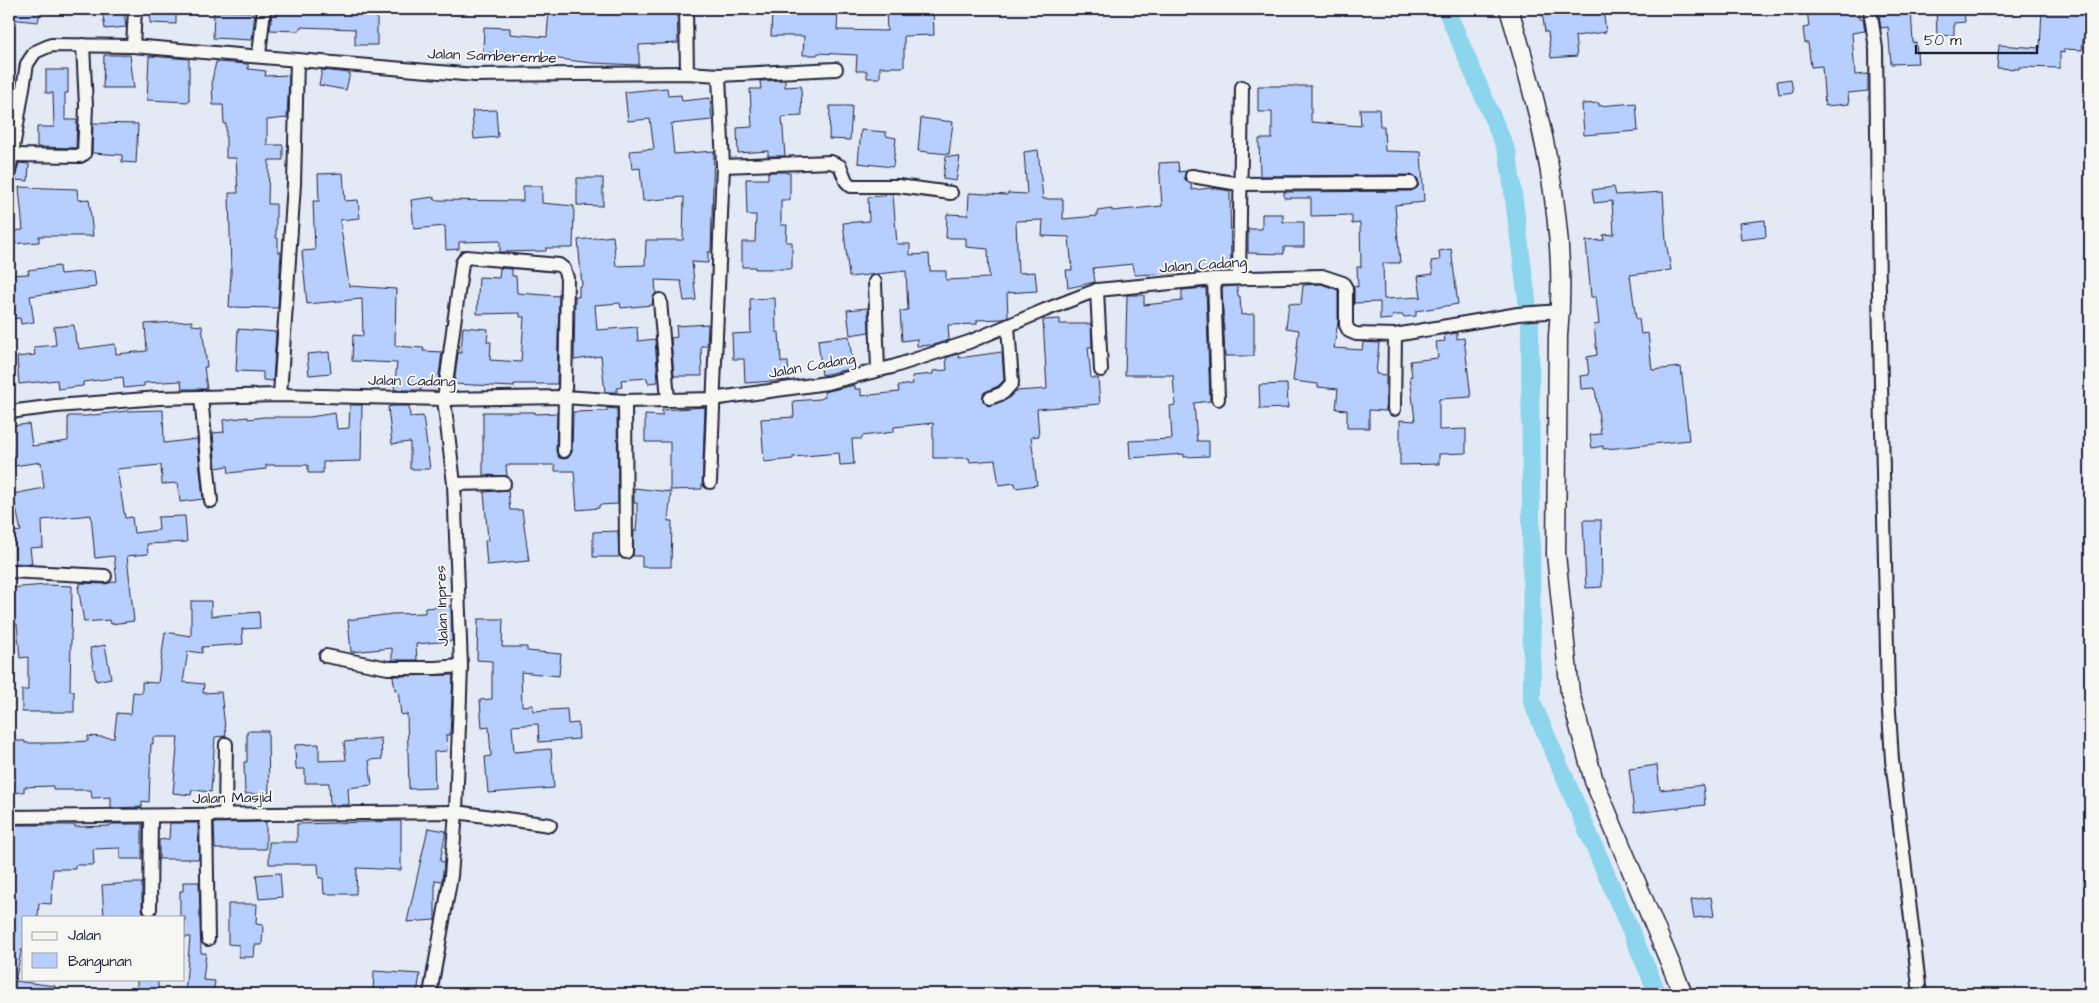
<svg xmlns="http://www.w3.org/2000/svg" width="2099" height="1003" viewBox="0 0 2099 1003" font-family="'Architects Daughter',sans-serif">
  <rect width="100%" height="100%" fill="#e3eaf6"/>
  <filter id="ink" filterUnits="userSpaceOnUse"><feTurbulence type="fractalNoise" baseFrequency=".02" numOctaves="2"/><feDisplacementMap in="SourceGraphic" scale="10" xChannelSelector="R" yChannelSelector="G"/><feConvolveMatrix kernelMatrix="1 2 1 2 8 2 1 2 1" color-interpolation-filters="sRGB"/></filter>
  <g filter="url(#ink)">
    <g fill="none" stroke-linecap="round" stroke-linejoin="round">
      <polyline stroke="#8cd5ed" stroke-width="18" points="1446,9 1508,154 1530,323 1532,702 1658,994"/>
    </g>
    <g fill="#b7cffe" stroke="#22223b">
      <polygon points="9,9 41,9 38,22 9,19"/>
      <polygon points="102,9 124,9 126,27 105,29"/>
      <polygon points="151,9 176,9 176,24 150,23"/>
      <polygon points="279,9 377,9 377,45 355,45 355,29 300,27 300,31 270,30 272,13 279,14"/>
      <polygon points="549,9 677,9 678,43 639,45 639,65 592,63 543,57 543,59 524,58 525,53 483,53 484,27 510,28 510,34 547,37"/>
      <polygon points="772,9 838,11 837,30 887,31 886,9 933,9 934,35 904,36 904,67 880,67 880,78 867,78 867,71 856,71 857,55 818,53 817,55 803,55 804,36 771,36"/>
      <polygon points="1562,9 1603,9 1606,32 1575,36 1577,56 1551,58 1548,32 1545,32 1542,12"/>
      <polygon points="1807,9 1859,9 1860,18 1863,18 1865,31 1852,33 1855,75 1868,74 1868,91 1848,93 1849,104 1825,106 1822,66 1811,67 1808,43 1805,43 1803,28 1809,27"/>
      <polygon points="1893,9 1911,9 1913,43 1916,42 1918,63 1891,64 1888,27 1881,28 1879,16 1894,14"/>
      <polygon points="1936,9 1964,9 1965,22 1954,23 1954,35 1937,36"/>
      <polygon points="2042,9 2086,9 2086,15 2090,15 2090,38 2083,38 2082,50 2064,49 2064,53 2060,52 2060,68 2019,67 2019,69 1997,68 1999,45 2040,48"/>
      <polygon points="214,11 255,12 252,40 213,38"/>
      <polygon points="104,55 130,55 134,88 103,88"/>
      <polygon points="149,56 189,59 189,102 147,100"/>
      <polygon points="216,62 248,64 248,69 266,71 265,76 289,75 287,118 267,120 267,145 283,145 283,160 269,160 268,204 276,204 276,238 278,238 278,252 281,252 278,308 229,307 231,272 229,193 238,193 236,158 226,158 226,124 224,124 223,105 213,105 212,80"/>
      <polygon points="46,70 68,70 68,93 65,93 65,120 77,120 76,148 37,147 37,127 54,127 53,93 46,93"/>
      <polygon points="322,70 350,73 346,90 319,85"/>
      <polygon points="1791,79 1793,92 1779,94 1777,81"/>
      <polygon points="785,80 785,87 801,86 802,116 782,117 785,156 768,156 768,151 738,153 737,128 752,127 750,89 761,89 760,81"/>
      <polygon points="1258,86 1311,86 1311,122 1361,126 1360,109 1379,109 1380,126 1384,126 1385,151 1421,152 1424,202 1395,205 1400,263 1383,263 1384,299 1421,297 1418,276 1433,274 1431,261 1440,260 1439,251 1451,249 1458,304 1416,311 1416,316 1403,317 1403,315 1393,315 1392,319 1380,320 1380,302 1354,303 1354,286 1358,287 1357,267 1361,267 1360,223 1352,224 1352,215 1311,216 1311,198 1284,198 1284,192 1411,191 1418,187 1418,179 1411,175 1260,176 1259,139 1272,139 1272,112 1258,112"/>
      <polygon points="667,88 668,96 681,95 682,101 710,98 712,120 671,124 674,154 714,151 711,252 708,252 708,263 692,262 696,300 684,301 681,281 655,280 656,293 653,297 652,305 621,308 620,303 595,305 597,330 637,327 638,341 655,339 658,382 648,383 647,378 621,380 622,387 617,388 617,392 605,392 601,356 574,360 575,296 579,297 579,286 582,286 578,240 613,236 616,266 645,265 646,240 683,240 684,197 643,201 640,168 632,169 630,151 654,149 650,119 628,121 625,92"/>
      <polygon points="1599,103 1599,106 1636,103 1638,131 1584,135 1582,104"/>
      <polygon points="830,106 852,106 850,140 829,139"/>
      <polygon points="496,110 498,137 474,139 472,111"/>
      <polygon points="921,118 953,122 949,154 918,151"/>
      <polygon points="93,123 138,124 136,163 122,162 122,155 92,153"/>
      <polygon points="861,130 886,132 886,136 896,138 893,167 858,163"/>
      <polygon points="1038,150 1043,199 1063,199 1063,219 1097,216 1097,211 1112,209 1112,211 1162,206 1159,163 1178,162 1179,172 1186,171 1184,178 1191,184 1192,190 1212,188 1230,191 1231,270 1135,275 1133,264 1093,268 1095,282 1068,288 1066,270 1072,270 1069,237 1042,236 1043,220 1016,221 1018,273 1035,272 1037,291 1007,293 1008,317 1003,319 977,320 977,324 948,325 949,340 933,345 917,346 917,339 902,341 900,311 908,310 906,271 849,277 843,223 869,221 868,197 893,195 897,244 910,244 910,255 929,254 930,271 946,271 946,280 989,278 988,249 966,247 966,238 946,238 947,214 968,215 969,193 1007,195 1008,193 1027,194 1024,152"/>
      <polygon points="946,156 960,157 956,181 943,179"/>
      <polygon points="19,163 29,164 28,181 14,180"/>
      <polygon points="768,172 786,172 786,173 790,173 790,200 781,200 781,225 787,225 786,242 792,242 792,269 755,269 755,267 742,267 742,242 755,242 756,215 747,215 746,179 768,179"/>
      <polygon points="343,173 345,201 358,200 360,218 340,220 349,286 396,289 395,346 424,348 423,351 442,352 438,383 435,383 435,388 421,387 421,390 394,390 397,363 352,361 353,335 363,336 362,299 307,304 302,251 315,250 313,201 319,201 318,174"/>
      <polygon points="577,178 603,178 603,206 577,205"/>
      <polygon points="523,186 542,186 542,203 574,206 573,248 546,248 546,251 500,252 500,241 459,242 459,249 446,250 445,226 414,229 411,200 434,197 435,200 523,201"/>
      <polygon points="19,187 77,189 78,200 89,199 93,236 39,236 39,242 10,244 9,231 23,230"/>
      <polygon points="1614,187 1616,195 1663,192 1666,242 1671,270 1630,275 1636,319 1639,319 1641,334 1648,333 1652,370 1681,367 1689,440 1617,448 1603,449 1603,446 1592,448 1590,435 1601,434 1595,388 1581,389 1580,376 1589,375 1587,357 1597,355 1594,325 1599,324 1596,297 1591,297 1586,241 1604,240 1603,235 1614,234 1612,201 1594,203 1592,190"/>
      <polygon points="1262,214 1283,214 1283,222 1304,222 1304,247 1284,247 1284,254 1248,253 1248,229 1262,229"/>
      <polygon points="1765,220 1766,237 1741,240 1739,223"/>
      <polygon points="59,266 60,274 94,271 96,287 30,296 34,322 21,324 20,318 9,319 9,275 29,274 28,270"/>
      <polygon points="500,268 512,269 512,276 516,276 517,293 559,296 557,384 514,384 514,387 454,384 458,353 461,353 463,327 488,329 487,342 491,342 490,360 521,362 524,317 520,317 520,313 477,314 479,277 499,278"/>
      <polygon points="1321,284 1338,290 1338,322 1334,348 1362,350 1363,342 1379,343 1376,374 1386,375 1386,411 1369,410 1369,428 1347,428 1347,410 1336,409 1338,389 1318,387 1318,384 1293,381 1299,330 1286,328 1289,303 1301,305 1303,285"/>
      <polygon points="1237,286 1238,296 1240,296 1241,315 1254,314 1254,356 1225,356 1222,287"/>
      <polygon points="1206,288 1210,401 1194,403 1197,441 1209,441 1209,456 1184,457 1184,454 1130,458 1129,441 1172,439 1170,406 1175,405 1173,375 1125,375 1127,295 1144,295 1144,305 1182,301 1182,290"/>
      <polygon points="775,298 776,332 779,332 781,362 788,362 789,380 745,383 744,359 733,359 732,334 751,333 750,299"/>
      <polygon points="868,308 869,332 850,335 847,310"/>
      <polygon points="1060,319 1060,324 1091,324 1092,347 1088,347 1091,378 1098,378 1100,404 1037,409 1039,436 1031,437 1037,485 1016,488 1015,483 999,485 995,460 970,462 969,458 933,458 933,423 894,427 894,432 862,436 862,439 852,439 854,464 840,465 839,453 793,457 793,459 764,462 761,419 794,417 793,401 820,399 825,397 824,392 855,385 855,389 861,389 861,396 899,392 898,386 913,384 912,376 933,374 933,371 947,370 946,358 958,354 959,358 1002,352 1004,380 998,386 983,393 983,401 988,406 1006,400 1016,391 1047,389 1043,320"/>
      <polygon points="192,321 192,325 202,326 207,367 204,367 207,389 182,389 181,381 144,383 144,386 124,388 123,377 83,382 83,386 58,389 57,380 19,384 17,357 35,355 34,347 56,345 54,327 74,325 76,343 78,343 79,349 115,344 116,354 147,351 145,324"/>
      <polygon points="708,324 707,346 701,346 702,376 674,376 671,338 677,337 676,326"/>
      <polygon points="238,329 276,332 273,381 263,380 263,372 236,371"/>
      <polygon points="1457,333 1457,339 1464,338 1471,397 1439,399 1439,430 1466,429 1466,453 1439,454 1439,464 1400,465 1400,420 1415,421 1410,376 1412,376 1410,361 1438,358 1436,342 1445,341 1444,335"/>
      <polygon points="849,336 853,368 822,375 818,340"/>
      <polygon points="329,352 331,373 309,375 307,354"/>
      <polygon points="1287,384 1288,408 1260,409 1259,385"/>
      <polygon points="350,405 362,405 361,461 323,462 323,473 308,473 308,465 266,465 266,469 229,473 228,466 216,468 213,433 224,432 223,420 248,417 248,419 264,417 310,417 335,413 337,429 349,428"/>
      <polygon points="393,406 409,406 410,417 423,416 430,469 410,469 410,442 392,444 388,407"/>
      <polygon points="705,407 702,489 670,490 670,442 645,442 645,415 662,416 662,410"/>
      <polygon points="607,408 617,409 618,504 599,505 599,508 577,510 574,471 555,471 555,465 506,465 507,476 483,475 483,412 535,412 535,414 557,413 556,451 559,458 564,459 568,458 572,452 573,412 607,411"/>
      <polygon points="163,410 164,443 197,439 203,499 180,502 178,483 162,484 161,465 117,469 125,518 132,517 134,533 159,530 158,517 185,516 187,542 147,544 148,554 127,556 134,621 111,624 110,620 84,622 78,586 80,587 80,583 105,584 117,581 114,556 95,558 91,515 42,520 43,547 30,548 32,564 15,563 14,532 21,531 13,494 44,488 41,462 14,466 9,426 29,424 32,446 68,441 68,416 86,416 127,411"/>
      <polygon points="634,488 671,492 668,521 672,521 671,567 642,567 642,556 633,556 634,531 636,531 637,518 637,503 634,503"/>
      <polygon points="508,490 510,510 522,510 529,561 487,565 485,541 488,540 484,492"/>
      <polygon points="1583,520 1601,520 1602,587 1586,588"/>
      <polygon points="618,531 619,557 593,557 593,532"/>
      <polygon points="46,585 72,586 70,691 74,691 74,712 22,712 22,690 28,690 28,657 20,658 17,624 9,624 9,588"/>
      <polygon points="191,601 211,601 211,616 259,612 260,628 242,629 243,644 202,647 202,653 188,651 183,682 204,684 203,693 221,692 226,736 215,737 211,792 192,790 191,795 173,793 178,737 153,737 153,744 151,744 149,802 142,801 142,807 111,808 111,797 92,798 91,790 53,790 53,786 24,787 24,792 9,793 9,741 25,741 25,743 59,743 88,741 88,736 114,738 117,713 131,714 133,692 142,693 142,682 158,683 165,632 191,636"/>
      <polygon points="451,606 452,641 416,644 417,660 392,660 392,648 351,652 348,620 392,614 425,613 425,608"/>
      <polygon points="478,619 503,619 502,647 527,647 527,651 561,654 559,676 521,672 522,706 533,705 533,711 567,709 568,724 578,723 579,739 539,742 538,724 512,726 514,752 551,749 554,788 488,793 485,757 491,756 489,727 482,728 480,700 492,699 492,661 477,660"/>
      <polygon points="105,645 111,678 96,681 90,648"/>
      <polygon points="453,675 450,735 446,735 447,751 434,752 435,788 409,789 407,714 401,715 398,690 395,690 393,676"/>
      <polygon points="247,731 268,731 269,794 245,794 244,762 247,762"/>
      <polygon points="381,738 382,759 369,760 372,785 348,788 349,805 330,805 329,783 305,783 305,769 296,769 295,745 319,744 319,761 346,760 344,742"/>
      <polygon points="1657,765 1660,790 1703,785 1705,805 1634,813 1629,769"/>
      <polygon points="401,821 401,870 357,868 356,894 324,894 323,878 319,878 318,864 269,864 269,842 297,842 297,824"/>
      <polygon points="266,822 266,849 215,849 214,823"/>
      <polygon points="170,823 198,823 199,859 159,859 159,840 169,839"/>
      <polygon points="110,824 142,824 142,859 120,859 120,848 93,849 94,865 75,865 75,869 53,869 51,904 39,903 38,917 24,917 24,950 22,949 15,981 55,986 54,994 9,994 9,860 12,860 12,825 75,825 75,827 110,826"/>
      <polygon points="428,828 446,831 440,861 444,862 442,881 435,880 435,920 407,922"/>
      <polygon points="280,873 282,897 259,899 256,875"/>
      <polygon points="183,882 199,882 201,953 206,953 203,980 215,981 213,994 185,994 190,937 184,937 185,917 180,917 180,891 183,891"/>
      <polygon points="131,883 142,883 142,909 145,917 104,917 102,885"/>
      <polygon points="1711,897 1714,916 1694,918 1691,900"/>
      <polygon points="228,904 257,904 256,924 263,925 262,945 255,945 254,957 239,957 239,945 228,944"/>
      <polygon points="374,971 420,974 417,994 373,994"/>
      <rect x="137" y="979" width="21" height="15"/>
    </g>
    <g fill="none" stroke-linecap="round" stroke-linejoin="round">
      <defs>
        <g id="street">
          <polyline points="686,9 687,73"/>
          <polyline points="1870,9 1876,49 1879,293 1888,695 1892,760 1920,994"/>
          <polyline points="133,46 135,9"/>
          <polyline points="259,55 264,9"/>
          <polyline points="719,75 836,69"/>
          <polyline points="12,155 80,156 84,154 86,106 83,45"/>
          <polyline points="723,166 831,162 840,166 846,181 851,186 898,186 951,193"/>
          <polyline points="9,172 27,64 35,52 51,45 133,46 475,75 687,73 719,75 723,166 710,482"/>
          <polyline points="1192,176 1239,184 1411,183"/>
          <polyline points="1239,278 1242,87"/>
          <polyline points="1214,279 1218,399"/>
          <polyline points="875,282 878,370"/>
          <polyline points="1097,290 1101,370"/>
          <polyline points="660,300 668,400"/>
          <polyline points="280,395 294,184 297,60"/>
          <polyline points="201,397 211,501"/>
          <polyline points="990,398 1003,393 1012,383 1008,326"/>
          <polyline points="625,401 626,552"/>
          <polyline points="1394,409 1395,335"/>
          <polyline points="9,412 56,406 159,398 280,395 444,399 564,397 625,401 712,399 827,383 892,367 969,342 1045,310 1097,290 1214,279 1322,276 1343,283 1346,288 1346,325 1349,331 1356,334 1395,335 1518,314 1561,311"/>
          <polyline points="454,484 504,483"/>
          <polyline points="9,571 105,576"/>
          <polyline points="326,656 388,668 435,668 461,666"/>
          <polyline points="206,815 208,939"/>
          <polyline points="225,815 226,744"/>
          <polyline points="9,817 456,812 550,825"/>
          <polyline points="150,909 151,816"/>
          <polyline points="430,994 451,876 456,812 461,666 454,484 444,399 462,263 466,257 559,265 564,269 567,278 564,451"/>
        </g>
        <path id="secondary" d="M1509,9C1541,114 1569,225 1558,336L1556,554L1570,693L1594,781L1683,994"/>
      </defs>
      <use href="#street" stroke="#22223b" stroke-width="16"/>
      <use href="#secondary" stroke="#22223b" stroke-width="21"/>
      <use href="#street" stroke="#f6f6f2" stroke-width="12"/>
      <use href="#secondary" stroke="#f6f6f2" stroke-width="18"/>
    </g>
  </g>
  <g text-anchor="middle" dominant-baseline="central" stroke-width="4" stroke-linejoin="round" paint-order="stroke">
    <g font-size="15" fill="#22223b" stroke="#f6f6f2">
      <text transform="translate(492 56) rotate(2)">Jalan Samberembe</text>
      <text transform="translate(1203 265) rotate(-4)">Jalan Cadang</text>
      <text transform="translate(812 366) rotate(-10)">Jalan Cadang</text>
      <text transform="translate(412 381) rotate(1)">Jalan Cadang</text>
      <text transform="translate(442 606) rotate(-92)">Jalan Inpres</text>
      <text transform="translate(232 798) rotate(-1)">Jalan Masjid</text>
    </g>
  </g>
  <rect width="2099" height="1003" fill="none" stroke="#f6f6f2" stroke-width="30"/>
  <rect x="15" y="15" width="2069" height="973" fill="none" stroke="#22223b" stroke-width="2" filter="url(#ink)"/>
  <rect x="22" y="916" width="162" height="65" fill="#f6f6f2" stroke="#a1a1a9"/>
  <rect x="32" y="932" width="25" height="8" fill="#f6f6f2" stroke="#a1a1a9"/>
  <text x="68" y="940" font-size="15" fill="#22223b">Jalan</text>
  <rect x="32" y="953" width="25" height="15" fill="#b7cffe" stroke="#a1a1a9"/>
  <text x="68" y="966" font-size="15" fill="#22223b">Bangunan</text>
  <path d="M1916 45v8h121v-8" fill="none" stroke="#22223b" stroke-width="2.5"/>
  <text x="1924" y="45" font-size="15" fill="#22223b" stroke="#f6f6f2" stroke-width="4" paint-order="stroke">50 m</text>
</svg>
